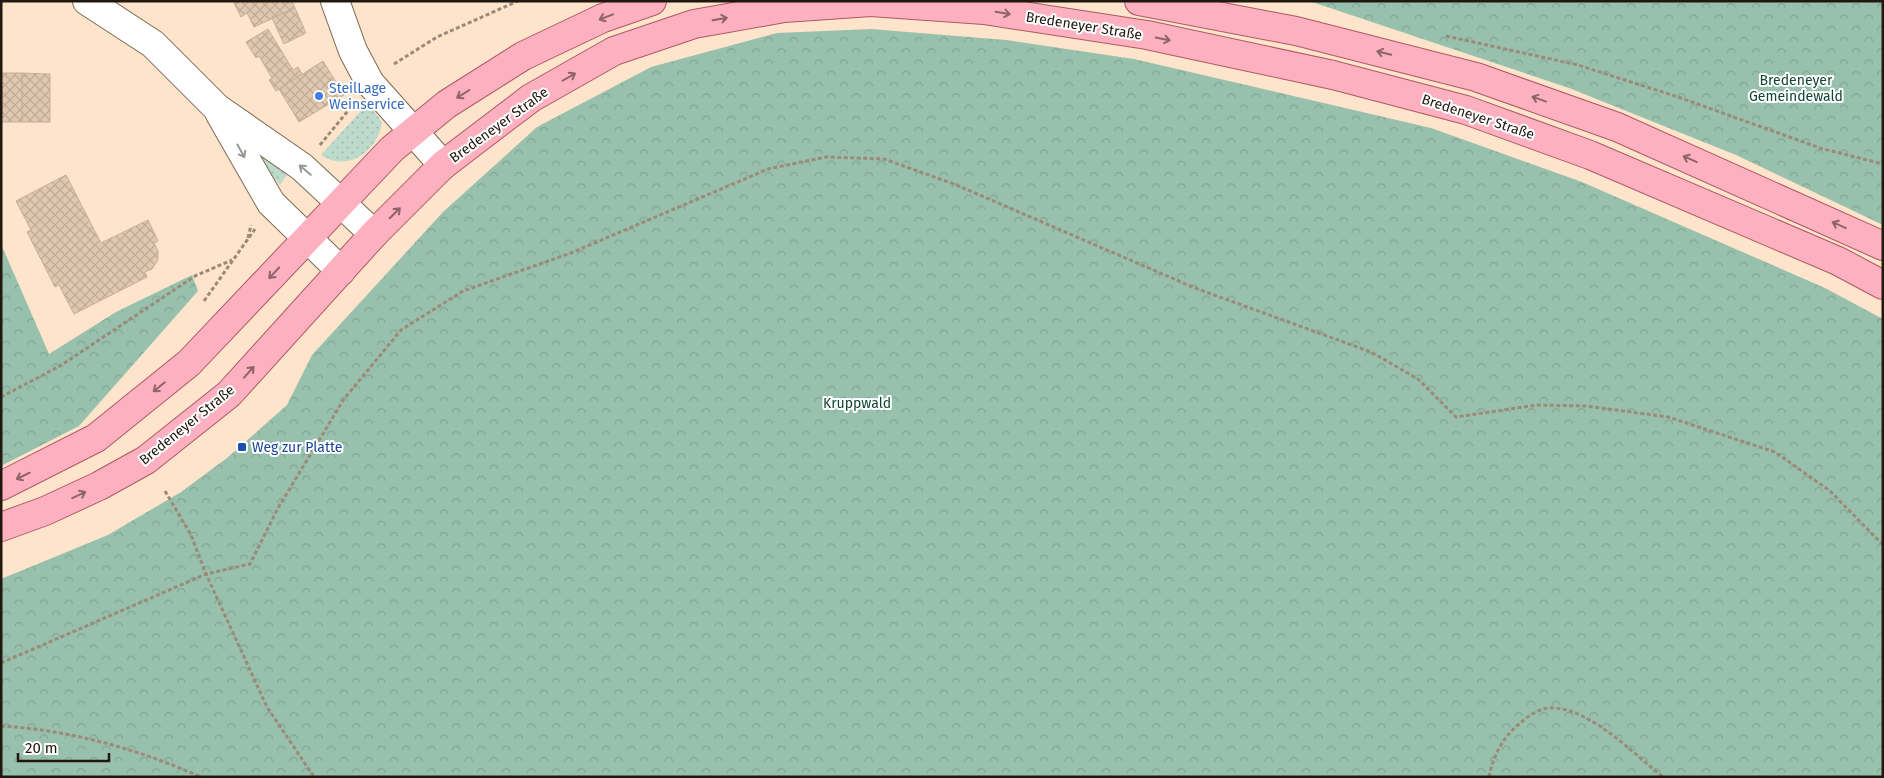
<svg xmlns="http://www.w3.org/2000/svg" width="1884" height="778" viewBox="0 0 1884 778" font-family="'Fira Sans',sans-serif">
  <defs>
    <pattern id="grass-dots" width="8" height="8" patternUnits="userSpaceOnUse" patternTransform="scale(1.25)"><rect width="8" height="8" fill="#bddbcc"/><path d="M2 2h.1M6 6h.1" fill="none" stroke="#a2bbae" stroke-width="1.8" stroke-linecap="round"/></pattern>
    <pattern id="forest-crowns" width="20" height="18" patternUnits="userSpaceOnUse" patternTransform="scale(1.25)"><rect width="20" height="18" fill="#98c1ad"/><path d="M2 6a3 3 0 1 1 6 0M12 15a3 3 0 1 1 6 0" fill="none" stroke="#83a594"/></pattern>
    <pattern id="building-cross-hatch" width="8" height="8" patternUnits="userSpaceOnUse" patternTransform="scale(1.25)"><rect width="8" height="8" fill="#e0c8b0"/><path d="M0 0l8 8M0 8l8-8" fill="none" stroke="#c0ab96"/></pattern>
  </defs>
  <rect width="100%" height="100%" fill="#fde4cb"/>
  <g fill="url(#grass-dots)">
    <path d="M368,103L382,122C378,151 348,173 321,155Z"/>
    <polygon points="256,148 288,173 280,185 257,158"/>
  </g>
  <g fill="url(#forest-crowns)">
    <polygon points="1309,1 1883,1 1883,225 1736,155 1569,88"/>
    <polygon points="871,29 1006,40 1134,59 1431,128 1582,182 1825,288 1883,319 1883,777 1,777 1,579 108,535 181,492 227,458 287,405 312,355 443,212 537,127 651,67 777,33"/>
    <polygon points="1,244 49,354 116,312 192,275 198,291 79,426 1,466"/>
  </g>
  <g fill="url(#building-cross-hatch)" stroke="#c7af98">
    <polygon points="233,1 292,1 295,8 254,27 247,13 241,17"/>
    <polygon points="295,8 306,33 284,44 272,18"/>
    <polygon points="268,29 293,70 298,67 302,74 276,91 269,80 272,78 259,56 256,58 246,42"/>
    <polygon points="323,61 344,95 299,122 279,89"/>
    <rect x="1" y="73" width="21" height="49"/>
    <polygon points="22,73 50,74 50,122 22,122"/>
    <polygon points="66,175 101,243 148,220 158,241 154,243 158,251 158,260 152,269 145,272 147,277 74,314 59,285 55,287 27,232 31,230 16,201"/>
  </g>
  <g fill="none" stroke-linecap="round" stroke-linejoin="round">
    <defs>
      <g id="street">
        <polyline points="87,1 153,44 217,108 302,167 374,234"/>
        <polyline points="335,1 353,51 370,83 443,165"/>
        <polyline points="220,114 271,203 341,271"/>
      </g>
      <g id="primary">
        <polyline points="1139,1 1296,31 1476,77 1617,127 1883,246"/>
        <polyline points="1,486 96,438 189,363 392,149 447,104 523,56 603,18 652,1"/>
        <polyline points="1,527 45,511 99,486 146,460 229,394 374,234 443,165 531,98 614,51 694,24 784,8 871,2 984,10 1147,35 1333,75 1466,110 1590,155 1838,261 1883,285"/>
      </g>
    </defs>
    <use href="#street" stroke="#7e6852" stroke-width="30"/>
    <use href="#primary" stroke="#af5865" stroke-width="30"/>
    <g stroke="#9c8a78" stroke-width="3" stroke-dasharray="4 2.5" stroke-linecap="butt">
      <polyline points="1446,36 1578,65 1678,97 1820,148 1883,164"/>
      <polyline points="394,64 437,37 518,1"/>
      <polyline points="320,145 351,107"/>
      <polyline points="248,238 251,225"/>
      <polyline points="204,301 255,229"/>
      <polyline points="1,397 60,366 195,276 232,260"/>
      <polyline points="165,491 191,535 206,574 267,707 314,777"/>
      <polyline points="1,663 206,574 250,564 278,508 344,399 401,330 463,291 571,253 768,169 826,157 884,159 954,184 1195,288 1371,352 1418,379 1456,417 1537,405 1587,406 1668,417 1775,452 1830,491 1883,545"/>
      <path d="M1,726C70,730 138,749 201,777"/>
      <path d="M1489,777C1493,757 1502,738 1518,725C1527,717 1541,706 1555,708C1593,711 1634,754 1663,777"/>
    </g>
    <use href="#street" stroke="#fff" stroke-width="28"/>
    <use href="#primary" stroke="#fdb0bf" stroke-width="28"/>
  </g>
  <defs><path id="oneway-shaft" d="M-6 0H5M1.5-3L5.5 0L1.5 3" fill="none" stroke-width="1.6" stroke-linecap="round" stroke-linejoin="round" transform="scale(1.25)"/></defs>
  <g stroke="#8e6466">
    <use href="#oneway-shaft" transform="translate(1003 13) rotate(9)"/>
    <use href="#oneway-shaft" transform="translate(606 17) rotate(159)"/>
    <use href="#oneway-shaft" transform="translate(720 19) rotate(-10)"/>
    <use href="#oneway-shaft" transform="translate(1163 39) rotate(12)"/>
    <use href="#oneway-shaft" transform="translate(1384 53) rotate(-166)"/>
    <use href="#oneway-shaft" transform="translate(569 77) rotate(-30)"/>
    <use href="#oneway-shaft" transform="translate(463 94) rotate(148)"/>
    <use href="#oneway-shaft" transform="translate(1539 99) rotate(-160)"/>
    <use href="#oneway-shaft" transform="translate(1690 159) rotate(-156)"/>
    <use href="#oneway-shaft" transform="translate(395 213) rotate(-45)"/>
    <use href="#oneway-shaft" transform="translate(1839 225) rotate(-156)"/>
    <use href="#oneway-shaft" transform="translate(274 273) rotate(133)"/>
    <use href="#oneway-shaft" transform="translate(249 372) rotate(-48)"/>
    <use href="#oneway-shaft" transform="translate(159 387) rotate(141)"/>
    <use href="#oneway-shaft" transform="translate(23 476) rotate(154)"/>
    <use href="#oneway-shaft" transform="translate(79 495) rotate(-25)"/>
  </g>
  <g stroke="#9b9793">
    <use href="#oneway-shaft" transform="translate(241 151) rotate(61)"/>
    <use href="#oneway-shaft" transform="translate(305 170) rotate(-140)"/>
  </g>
  <circle fill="#3f7fe0" stroke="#fff" stroke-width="2" cx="319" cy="96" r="5"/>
  <rect fill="#1a4fb4" stroke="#fff" stroke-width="2" x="237" y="442" width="10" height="10" rx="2.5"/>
  <g text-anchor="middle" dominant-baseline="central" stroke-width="4" stroke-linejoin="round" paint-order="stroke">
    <g font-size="14" fill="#20170e" stroke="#fff">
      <text transform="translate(1084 26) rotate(9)">Bredeneyer Straße</text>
      <text transform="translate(1478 117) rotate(18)">Bredeneyer Straße</text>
      <text transform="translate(499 125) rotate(-36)">Bredeneyer Straße</text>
      <text transform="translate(187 425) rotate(-39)">Bredeneyer Straße</text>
    </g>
    <g font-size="14" fill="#0f4531" stroke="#fff">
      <text x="1796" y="80">Bredeneyer<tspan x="1796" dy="16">Gemeindewald</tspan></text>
      <text x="857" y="403">Kruppwald</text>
    </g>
    <g font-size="14" fill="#366cbe" stroke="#fff" text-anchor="start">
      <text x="329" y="88">SteilLage<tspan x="329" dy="16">Weinservice</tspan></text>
    </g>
    <g font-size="14" fill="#164399" stroke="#fff" text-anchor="start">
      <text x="252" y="447">Weg zur Platte</text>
    </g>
  </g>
  <rect width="1884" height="778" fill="none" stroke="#20170e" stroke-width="5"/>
  <path d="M18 753v8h91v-8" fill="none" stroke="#20170e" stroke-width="2.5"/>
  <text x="25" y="753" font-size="15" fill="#20170e" stroke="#ffffff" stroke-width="4" paint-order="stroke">20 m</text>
</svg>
